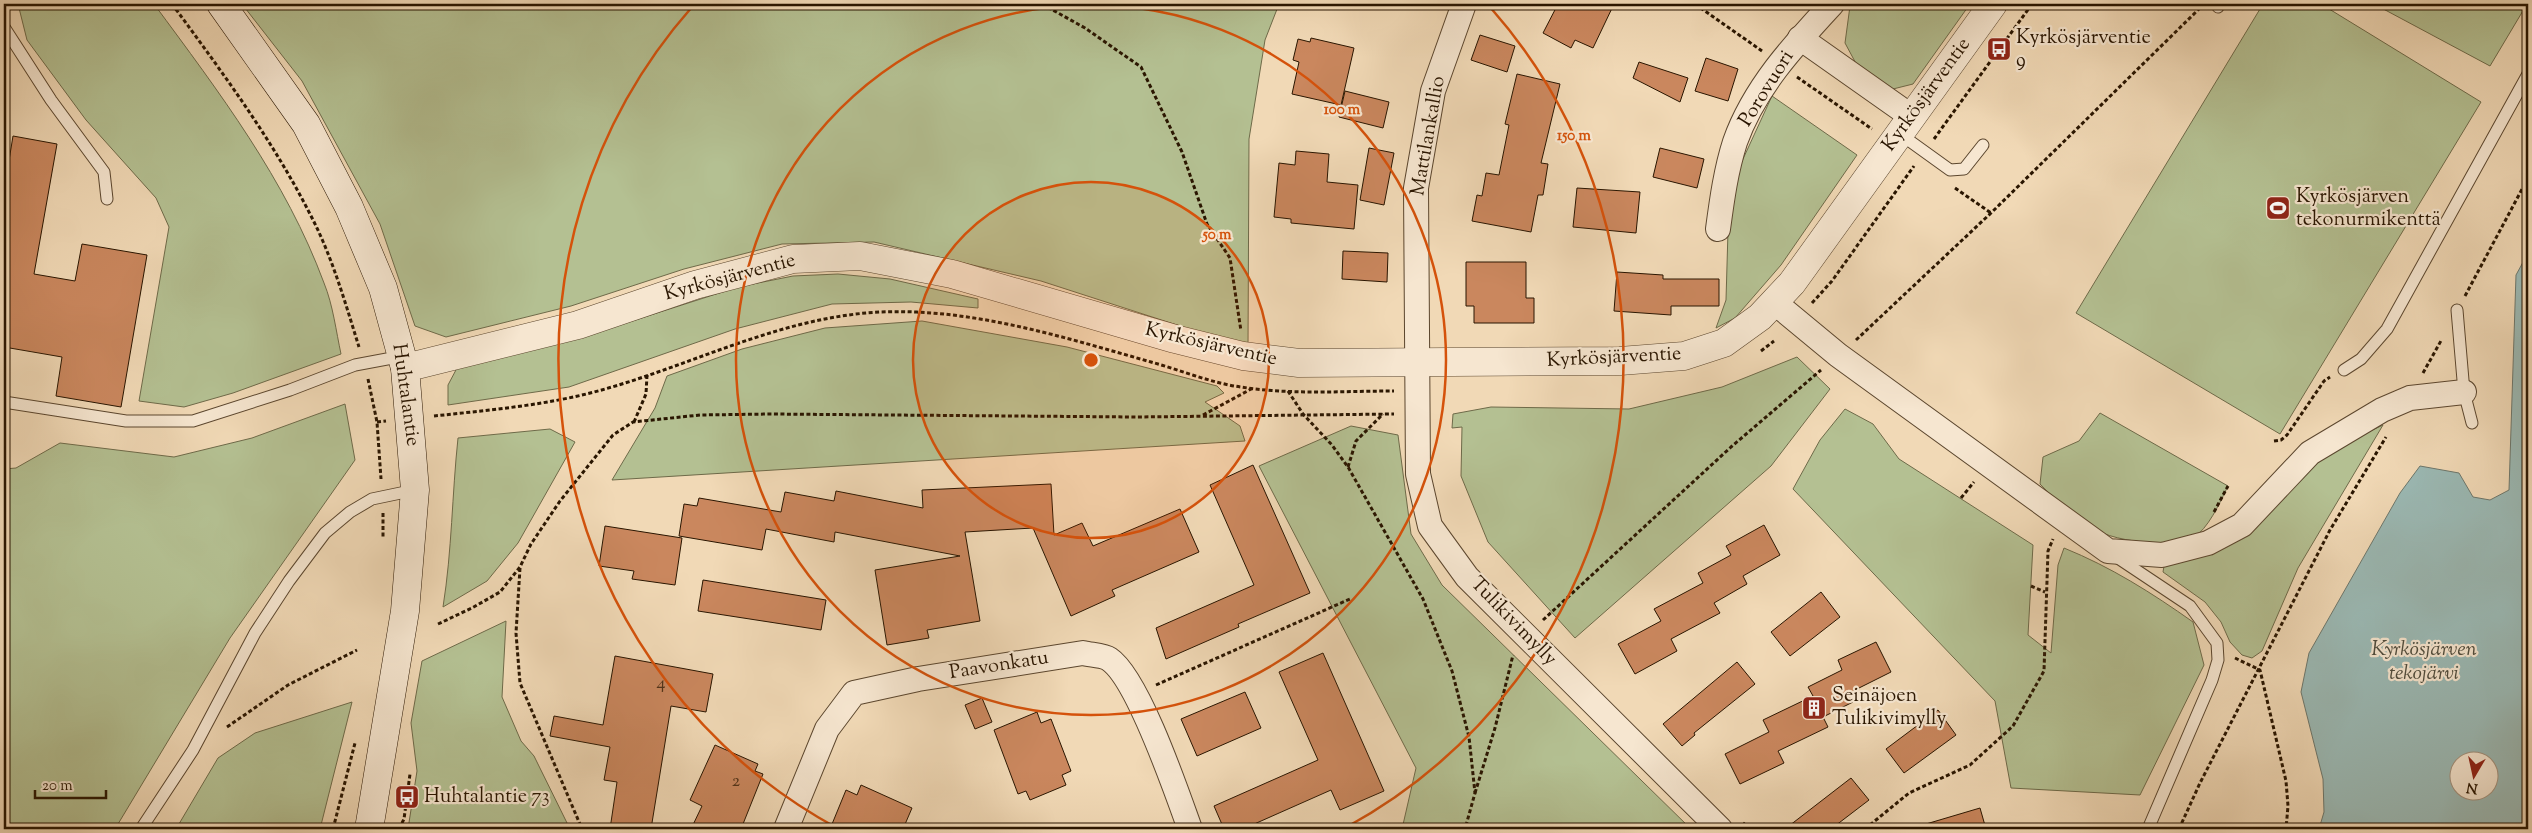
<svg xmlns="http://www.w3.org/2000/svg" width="2532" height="833" viewBox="0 0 2532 833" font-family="'Sorts Mill Goudy',serif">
  <rect width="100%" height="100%" fill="#f1d9b6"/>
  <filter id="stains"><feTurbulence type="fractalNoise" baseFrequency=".004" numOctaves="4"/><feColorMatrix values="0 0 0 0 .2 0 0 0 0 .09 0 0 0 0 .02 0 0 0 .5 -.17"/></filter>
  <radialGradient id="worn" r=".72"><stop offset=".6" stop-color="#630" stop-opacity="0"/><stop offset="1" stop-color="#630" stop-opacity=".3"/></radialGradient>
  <g fill="#b4c092" stroke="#6e6a49">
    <path d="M18,4H154C219,92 286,180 324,283C333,305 336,331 341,354L233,393L184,407L139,401L169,227L156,198L86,120L27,40Z"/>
    <polygon points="242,4 1279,4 1265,40 1249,139 1248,348 1041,281 874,242 782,244 684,269 571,306 446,337 415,326 380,224 302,81"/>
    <polygon points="1855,4 1970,4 1913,84 1893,89 1860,71 1845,43 1850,6"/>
    <polygon points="2263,4 2321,4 2481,102 2280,434 2076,313"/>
    <polygon points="2374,4 2527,4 2490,66"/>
    <polygon points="1772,96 1857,155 1781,265 1735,318 1716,328 1726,300 1728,231 1737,172"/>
    <polygon points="838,274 890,279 978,299 978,308 911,302 832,304 735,329 569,387 448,405 448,385 457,368 576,339 738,287 793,276"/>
    <polygon points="922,321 1067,347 1217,386 1224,393 1205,402 1240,426 1245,441 612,480 655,408 667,376 742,349 825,328"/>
    <polygon points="1797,357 1830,389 1771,466 1575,638 1488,542 1461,476 1462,427 1452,428 1453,414 1491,407 1629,409 1722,387"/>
    <polygon points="345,404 355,460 230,638 115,829 4,829 4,469 16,468 60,443 174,457 252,438"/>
    <path d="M1845,409L1873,424L1899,459L2033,545L2028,635L2051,653L2058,565L2064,548C2111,567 2152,593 2193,622L2204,665L2140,795L2011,788L1995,701L1793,489L1820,440Z"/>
    <path d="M2100,413L2228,486C2219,504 2209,528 2192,539C2182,546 2165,543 2154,543C2096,539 2079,524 2040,484L2043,457L2079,441Z"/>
    <polygon points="2383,425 2298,568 2262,651 2252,658 2242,655 2230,642 2221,622 2205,602 2163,572 2164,566 2246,532 2289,493 2311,466 2347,442"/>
    <polygon points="1351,426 1398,435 1411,534 1442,585 1691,829 1402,829 1416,768 1259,466"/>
    <path d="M550,429L575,442L518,543L487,581L443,607C452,551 452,494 458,438Z"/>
    <polygon points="506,621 502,697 521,741 534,756 570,829 408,829 417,771 411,723 422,661"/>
    <polygon points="352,702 320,829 176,829 218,758 255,733"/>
  </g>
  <path fill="#9bb9b4" stroke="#6d776c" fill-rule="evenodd" d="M2528,253V829H2319L2324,812L2323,779L2301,692L2309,653L2400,493L2420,466L2459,473L2473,497L2490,500L2509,490L2516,275ZM2460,760H2490V790H2460Z"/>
  <g fill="#ca875e" stroke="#291500">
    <polygon points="1558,4 1614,4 1593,48 1575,40 1571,48 1543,33"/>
    <polygon points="1480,35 1515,46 1507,72 1471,60"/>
    <polygon points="1311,38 1354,48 1341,105 1292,94 1299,62 1293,60 1298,39 1310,42"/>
    <polygon points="1706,58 1738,69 1728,101 1695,91"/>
    <polygon points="1639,62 1688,78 1680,102 1633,78"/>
    <polygon points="1517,74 1560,84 1541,163 1548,164 1543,195 1538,195 1531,232 1472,221 1477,195 1482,196 1486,173 1499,175 1509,125 1505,124"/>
    <polygon points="1345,91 1389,102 1383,128 1339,117"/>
    <polygon points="13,136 57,144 34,274 75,281 82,244 147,255 121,407 56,396 62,357 4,347 4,191"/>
    <polygon points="1369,148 1394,153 1384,205 1360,200"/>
    <polygon points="1660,148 1704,159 1697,188 1653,177"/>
    <polygon points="1296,151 1329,154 1327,182 1358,185 1354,229 1291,223 1291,219 1274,217 1279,163 1295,165"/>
    <polygon points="1577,188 1640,192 1636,233 1573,227"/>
    <polygon points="1343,251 1388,253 1387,282 1342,279"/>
    <polygon points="1466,262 1526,262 1526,298 1534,298 1534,323 1474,323 1474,306 1466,306"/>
    <polygon points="1617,272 1663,275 1663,279 1719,279 1719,306 1671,306 1671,315 1614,311"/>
    <polygon points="1253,465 1310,593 1238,624 1239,627 1166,659 1156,628 1254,585 1210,485"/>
    <polygon points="1051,484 1054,535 1082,523 1093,546 1180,509 1199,552 1112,590 1115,596 1071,616 1033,528 965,532 980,621 927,630 929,638 887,645 875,570 960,556 835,532 834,542 766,529 762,550 679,536 684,504 697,506 699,498 781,512 785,492 834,501 836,491 923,508 922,490"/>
    <polygon points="1764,525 1780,555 1743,576 1747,584 1714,603 1720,613 1671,639 1677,651 1635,674 1618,644 1661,621 1654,609 1703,583 1698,573 1731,555 1726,546"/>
    <polygon points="605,526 682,538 675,585 632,579 634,571 599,566"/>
    <polygon points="703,580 826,600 821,630 698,611"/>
    <polygon points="1821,592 1840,617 1790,656 1771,632"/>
    <polygon points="1876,642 1891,672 1853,691 1857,700 1823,717 1828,727 1778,751 1784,763 1740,784 1725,754 1769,732 1763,720 1813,696 1808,687 1842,670 1838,660"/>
    <polygon points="1323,653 1384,791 1340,810 1331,790 1243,829 1224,829 1214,806 1318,760 1279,672"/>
    <polygon points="615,656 713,674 706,712 671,706 651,829 610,829 617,782 604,780 610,747 550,736 554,716 603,725"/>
    <polygon points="1737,662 1755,684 1694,733 1695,735 1682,746 1663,724"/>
    <polygon points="1245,692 1261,728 1197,756 1181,719"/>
    <polygon points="982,698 992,722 975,729 965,705"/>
    <polygon points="1938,710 1956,735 1904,773 1886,749"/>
    <polygon points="1037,712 1041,723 1051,719 1071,771 1062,775 1066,785 1030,800 1026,791 1018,794 994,730"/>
    <polygon points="715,745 758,764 755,771 763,774 741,829 691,829 702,806 690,800"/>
    <polygon points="1851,778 1869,800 1831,829 1785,829"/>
    <polygon points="861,785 912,808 903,829 830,829 846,790 857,795"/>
    <polygon points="1980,808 1986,829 1926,829 1926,824"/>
  </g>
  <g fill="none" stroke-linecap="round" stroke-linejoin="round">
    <defs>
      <g id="service">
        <polyline points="2217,4 2218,7"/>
        <polyline points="4,27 51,100 104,172 107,199"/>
        <polyline points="1900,134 1950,170 1964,169 1983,145"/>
        <polyline points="2457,310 2464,392 2472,423"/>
        <polyline points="2344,370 2361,359 2387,329 2528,74"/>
        <polyline points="4,402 126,421 193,421 290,390 355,365 403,356"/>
        <polyline points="2115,556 2190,606 2217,643 2218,660 2212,680 2148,829"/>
        <polyline points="141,829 193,750 255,633 289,581 325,533 350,512 372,499 415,490"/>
      </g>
      <g id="minor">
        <polyline points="1464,4 1433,91 1416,188 1418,474 1430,526 1467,577 1720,829"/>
        <polyline points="1800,38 1912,117"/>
        <path d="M1718,229C1722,199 1726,170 1735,142C1754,88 1794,45 1832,4"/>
        <polyline points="1774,302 1838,355 2108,551 2162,555 2208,543 2242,525 2310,453 2382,410 2410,398 2464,392"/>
        <path d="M786,829L827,729L854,693L918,679L1083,653C1090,655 1103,655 1109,659C1138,678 1177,793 1190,829"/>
      </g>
      <polyline id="tertiary" points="405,368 578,325 695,285 793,259 860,256 952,274 1175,339 1243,356 1299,363 1620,361 1684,356 1724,343 1760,317 1792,283 1993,4"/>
      <polyline id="secondary" points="221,4 306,124 349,207 383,288 405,368 415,490 405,611 369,829"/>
    </defs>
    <use href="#service" stroke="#5b462e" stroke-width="13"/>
    <use href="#minor" stroke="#5b462e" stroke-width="26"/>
    <use href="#tertiary" stroke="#5b462e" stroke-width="29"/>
    <use href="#secondary" stroke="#291500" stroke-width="29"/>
    <g stroke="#291500" stroke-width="3" stroke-dasharray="4 2.5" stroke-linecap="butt">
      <path d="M172,4C222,72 272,139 310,214C332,256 345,302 359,347"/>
      <polyline points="1042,4 1085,28 1141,67 1182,152 1207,224 1230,258 1241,331"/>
      <polyline points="1695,4 1762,51"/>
      <polyline points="1797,77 1872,129"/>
      <polyline points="1934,139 2032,4"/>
      <polyline points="1955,188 1991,213"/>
      <polyline points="2465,296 2528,178"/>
      <polyline points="1812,303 1832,281 1914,166"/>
      <polyline points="1856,340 1991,213 2200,8"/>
      <polyline points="1761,351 1774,341"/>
      <polyline points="2423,373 2442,339"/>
      <polyline points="368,379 377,422 381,479"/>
      <polyline points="1288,391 1303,414 1332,445 1348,467 1423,599 1452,671 1469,737 1475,793 1465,829"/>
      <polyline points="1203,415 1253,388"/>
      <path d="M434,416C490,410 550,405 605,389C697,363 782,317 880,312C972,308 1063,337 1151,362C1180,370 1211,383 1241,387C1291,395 1344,391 1394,391"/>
      <polyline points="377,422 386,421"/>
      <polyline points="634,422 646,394 647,375"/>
      <polyline points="2274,441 2281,440 2287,435 2324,381 2330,377"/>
      <polyline points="1348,467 1356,441 1383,414"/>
      <polyline points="1961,498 1974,482"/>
      <polyline points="2214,512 2228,486"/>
      <polyline points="383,513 383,539"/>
      <polyline points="520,568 516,633 520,683 582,829"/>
      <polyline points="2031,586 2045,592"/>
      <polyline points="1543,620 1731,447 1821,370"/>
      <polyline points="438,624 472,608 500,592 520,567 531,544 560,501 613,435 633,422 700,415 770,414 1137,417 1394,414"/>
      <polyline points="2235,658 2260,670 2286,781 2288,806 2286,829"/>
      <polyline points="1156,685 1350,599"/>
      <polyline points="227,727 288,685 357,650"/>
      <polyline points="1475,793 1495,728 1513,655"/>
      <polyline points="1743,823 1750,829"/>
      <polyline points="333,829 355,743"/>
      <polyline points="399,829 404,819 410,774"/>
      <polyline points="1865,829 1909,793 1970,765 2013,726 2044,671 2048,551 2053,539"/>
      <polyline points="2179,829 2200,783 2330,530 2386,437"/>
    </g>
    <use href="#service" stroke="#f6e6d0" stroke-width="11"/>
    <use href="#minor" stroke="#f6e6d0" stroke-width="24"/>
    <use href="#tertiary" stroke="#f6e6d0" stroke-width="28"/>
    <use href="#secondary" stroke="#f6e6d0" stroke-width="28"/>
  </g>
  <circle cx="1091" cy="360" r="178" fill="#d5520b" fill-opacity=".12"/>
  <g fill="none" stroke="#d5520b" stroke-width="2.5">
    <circle cx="1091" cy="360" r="178"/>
    <circle cx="1091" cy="360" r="355"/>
    <path d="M837 828A533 533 0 0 1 692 7M1490 7A533 533 0 0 1 1345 828"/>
  </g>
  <defs>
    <symbol id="bus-square" viewBox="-11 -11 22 22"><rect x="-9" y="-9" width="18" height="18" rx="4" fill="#8f2418" stroke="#f6e6d0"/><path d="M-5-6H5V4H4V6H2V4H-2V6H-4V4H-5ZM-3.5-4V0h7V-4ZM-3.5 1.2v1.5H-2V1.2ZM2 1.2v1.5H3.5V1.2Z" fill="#fff"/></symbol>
    <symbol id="stadium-square" viewBox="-11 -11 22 22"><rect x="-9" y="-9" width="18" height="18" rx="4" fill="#8f2418" stroke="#f6e6d0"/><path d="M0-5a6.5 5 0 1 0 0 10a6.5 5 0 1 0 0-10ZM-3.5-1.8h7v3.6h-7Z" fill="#fff"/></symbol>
    <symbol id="building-square" viewBox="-11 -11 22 22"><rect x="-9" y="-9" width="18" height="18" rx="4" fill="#8f2418" stroke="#f6e6d0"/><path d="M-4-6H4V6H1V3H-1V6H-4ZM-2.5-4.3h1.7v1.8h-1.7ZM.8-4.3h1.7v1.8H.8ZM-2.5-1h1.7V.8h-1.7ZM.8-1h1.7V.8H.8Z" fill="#fff"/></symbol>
  </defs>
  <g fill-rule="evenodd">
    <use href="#bus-square" x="1985" y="35" width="28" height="28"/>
    <use href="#stadium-square" x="2264" y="194" width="28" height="28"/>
    <use href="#building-square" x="1800" y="694" width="28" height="28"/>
    <use href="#bus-square" x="393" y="783" width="28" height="28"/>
  </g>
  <g text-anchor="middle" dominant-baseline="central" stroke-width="4.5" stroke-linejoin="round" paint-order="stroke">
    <g font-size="18" fill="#513218">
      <text x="661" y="684">4</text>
      <text x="736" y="782">2</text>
    </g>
    <g font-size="20" fill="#291500" stroke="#f6e6d0" text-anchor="start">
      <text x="2016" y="38">Kyrkösjärventie<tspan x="2016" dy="23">9</tspan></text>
      <text x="2296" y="197">Kyrkösjärven<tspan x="2296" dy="23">tekonurmikenttä</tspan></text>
      <text x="1832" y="696">Seinäjoen<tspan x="1832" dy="23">Tulikivimylly</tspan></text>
      <text x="424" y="797">Huhtalantie 73</text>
    </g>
    <g font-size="20" fill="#291500" stroke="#f6e6d0">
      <text transform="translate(1767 89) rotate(-58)">Porovuori</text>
      <text transform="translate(1927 95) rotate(-54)">Kyrkösjärventie</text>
      <text transform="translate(1429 136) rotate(-80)">Mattilankallio</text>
      <text transform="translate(730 278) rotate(-15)">Kyrkösjärventie</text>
      <text transform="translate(1211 345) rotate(13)">Kyrkösjärventie</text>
      <text transform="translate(1614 358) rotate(-3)">Kyrkösjärventie</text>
      <text transform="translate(405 395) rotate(82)">Huhtalantie</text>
      <text transform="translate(1513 622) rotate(46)">Tulikivimylly</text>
      <text transform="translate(999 666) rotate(-9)">Paavonkatu</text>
    </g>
    <g font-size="21" font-style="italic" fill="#514e3f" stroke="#f6e6d0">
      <text x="2424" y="650">Kyrkösjärven<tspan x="2424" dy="24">tekojärvi</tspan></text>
    </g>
  </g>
  <circle cx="1091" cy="360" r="8" fill="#d5520b" stroke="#f6e6d0" stroke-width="2.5"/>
  <g font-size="15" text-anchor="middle" font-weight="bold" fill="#d5520b" stroke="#f6e6d0" stroke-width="4.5" stroke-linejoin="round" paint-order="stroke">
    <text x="1342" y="114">100 m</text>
    <text x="1574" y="140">150 m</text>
    <text x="1217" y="239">50 m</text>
  </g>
  <rect width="2532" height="833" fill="none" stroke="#f1d9b6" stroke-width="20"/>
  <rect x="5" y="5" width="2522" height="823" fill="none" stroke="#291500" stroke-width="2.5"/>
  <rect x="10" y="10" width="2512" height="813" fill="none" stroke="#291500"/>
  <g transform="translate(2474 776) rotate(189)"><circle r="24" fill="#f6e6d0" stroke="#a4927d"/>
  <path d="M0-4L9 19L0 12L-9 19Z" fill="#8f2418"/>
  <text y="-8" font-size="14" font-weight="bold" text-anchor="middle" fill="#291500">N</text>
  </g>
  <path d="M35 790v8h71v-8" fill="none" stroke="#291500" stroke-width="2.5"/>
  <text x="42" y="790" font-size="15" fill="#291500" stroke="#f6e6d0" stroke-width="4" paint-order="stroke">20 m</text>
  <rect width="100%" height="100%" filter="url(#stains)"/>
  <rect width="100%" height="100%" fill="url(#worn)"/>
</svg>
